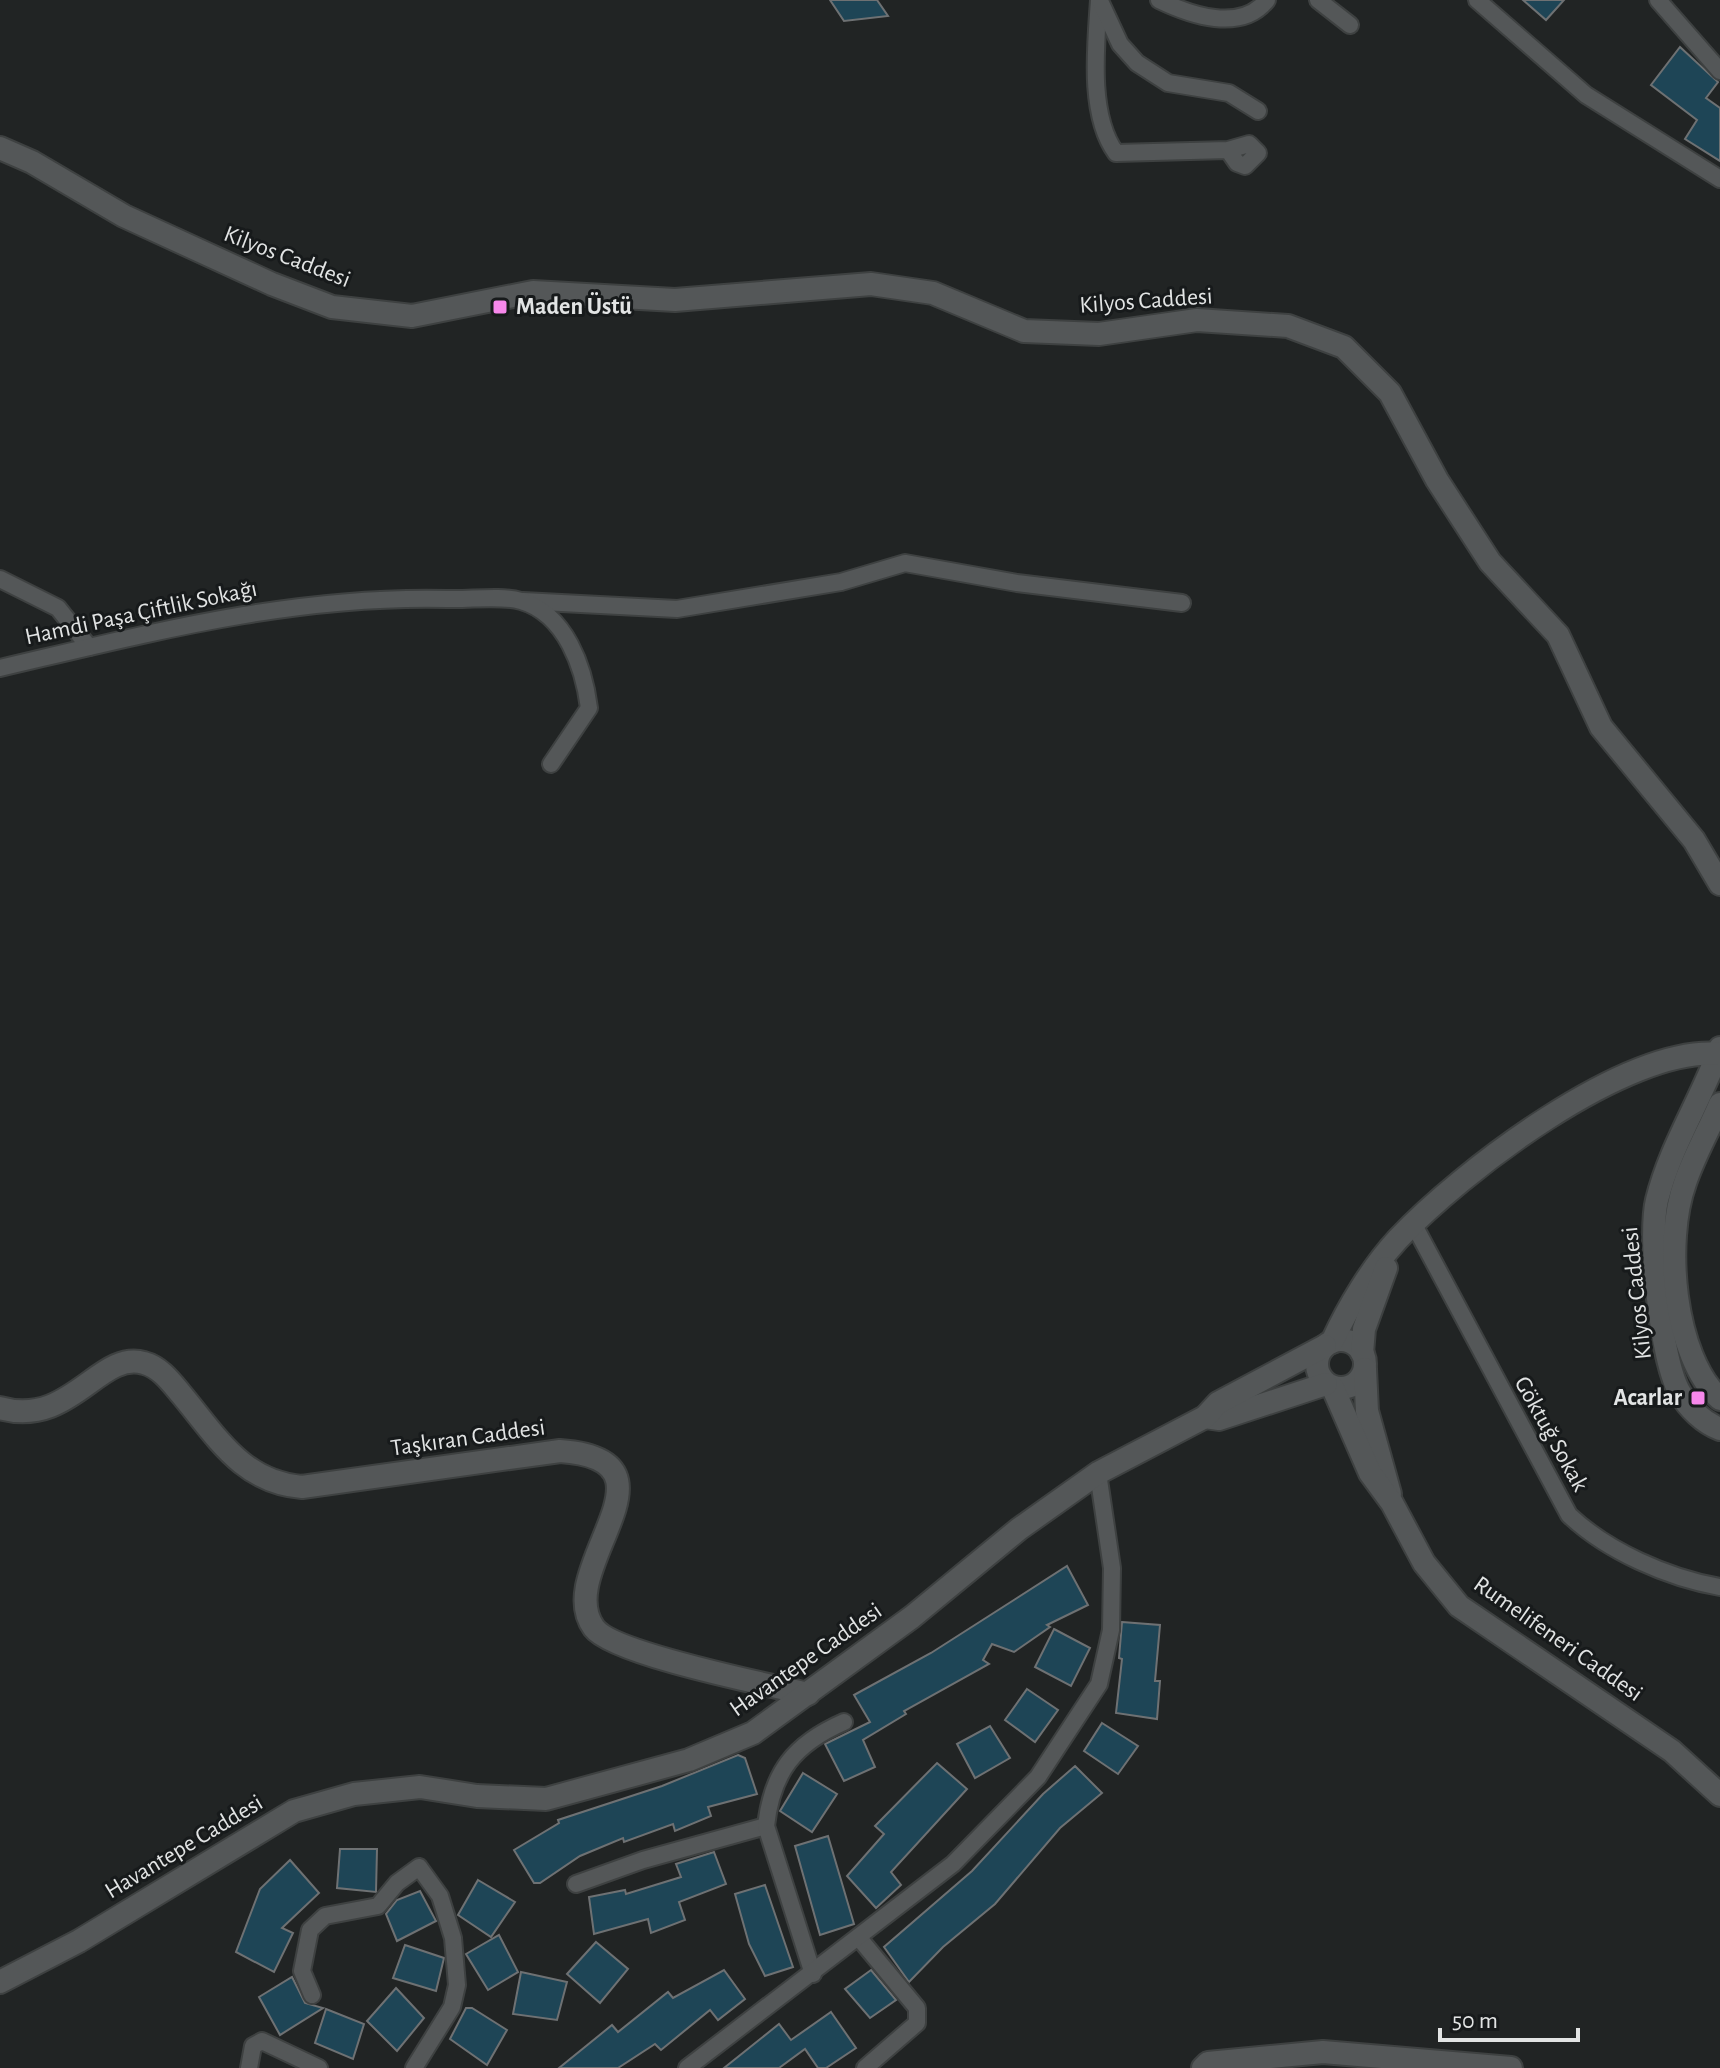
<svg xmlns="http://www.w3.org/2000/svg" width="1720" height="2068" viewBox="0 0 1720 2068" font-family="'Alegreya Sans',sans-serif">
  <rect width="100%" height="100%" fill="#212424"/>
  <g fill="#1e4556" stroke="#6e7173" stroke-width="2">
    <polygon points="830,0 877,0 888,16 844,21"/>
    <polygon points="1523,0 1564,0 1546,20"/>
    <polygon points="1680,47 1718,82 1706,98 1720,108 1720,161 1685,139 1697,120 1651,85"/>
    <polygon points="1067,1566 1088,1605 1047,1625 1050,1627 1014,1652 992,1644 983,1660 989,1664 904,1711 906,1714 863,1740 875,1767 844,1781 825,1744 870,1722 854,1695 931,1653"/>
    <polygon points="1122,1622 1160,1625 1155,1681 1160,1681 1157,1719 1116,1713 1122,1659 1119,1658"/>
    <polygon points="1054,1629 1090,1648 1071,1686 1035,1667"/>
    <polygon points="1027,1689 1058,1710 1035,1742 1005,1720"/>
    <polygon points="1102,1723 1138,1746 1118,1774 1084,1751"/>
    <polygon points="990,1726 1010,1758 975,1778 957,1744"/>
    <polygon points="738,1755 745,1758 757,1794 708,1807 711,1816 675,1831 673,1824 624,1842 623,1838 580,1856 540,1883 534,1883 514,1850 559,1823 558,1820 662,1786"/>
    <polygon points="937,1763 967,1789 891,1872 901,1885 876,1908 847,1876 884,1834 875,1826"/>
    <polygon points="1075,1766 1102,1793 1060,1828 995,1904 943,1947 909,1982 884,1947 972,1871 1043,1794"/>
    <polygon points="803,1773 837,1794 812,1832 780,1811"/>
    <polygon points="828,1836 854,1924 820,1935 795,1846"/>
    <polygon points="340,1849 377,1849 376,1892 337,1888"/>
    <polygon points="714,1852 726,1884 679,1902 685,1920 651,1933 648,1919 594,1934 589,1897 625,1890 626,1894 681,1877 676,1864"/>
    <polygon points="290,1860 319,1893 282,1928 293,1933 274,1972 236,1952 260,1889"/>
    <polygon points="478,1880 515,1902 491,1937 458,1915"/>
    <polygon points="765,1885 793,1967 765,1976 749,1944 735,1894"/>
    <polygon points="420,1891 436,1921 397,1941 386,1914 397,1900"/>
    <polygon points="499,1935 518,1972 488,1990 466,1954"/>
    <polygon points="596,1942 628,1969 600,2003 567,1974"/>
    <polygon points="405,1945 444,1958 436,1991 393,1978"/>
    <polygon points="724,1970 745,1999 718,2020 710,2010 661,2050 655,2044 618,2068 559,2068 612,2025 618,2032 668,1992 673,1998"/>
    <polygon points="871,1970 896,2000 870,2018 845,1989"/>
    <polygon points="521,1972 567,1982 557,2020 513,2014"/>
    <polygon points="292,1977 305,2003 323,2008 280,2035 259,1997"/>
    <polygon points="396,1988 424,2018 397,2051 367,2021"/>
    <polygon points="466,2008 472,2008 507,2030 487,2065 450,2039"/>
    <polygon points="326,2009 364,2024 353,2059 315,2043"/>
    <polygon points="831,2012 856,2048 826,2068 818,2068 805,2049 779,2068 724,2068 779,2024 791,2040"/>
  </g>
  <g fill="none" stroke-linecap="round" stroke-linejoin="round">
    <defs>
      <g id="street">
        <path d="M1099,0C1096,45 1088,115 1116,153L1228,150L1249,144L1258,153L1245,166L1237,163L1228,150"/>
        <path d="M1159,0C1190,15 1241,33 1267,0"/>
        <polyline points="1318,0 1350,25"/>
        <polyline points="1477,0 1586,95 1720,179"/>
        <polyline points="1658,0 1720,71"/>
        <polyline points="1100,1 1120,44 1137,63 1168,83 1229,93 1258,111"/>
        <polyline points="0,579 58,608 89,647"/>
        <polyline points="523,601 677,609 841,582 905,563 1017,583 1182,603"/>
        <path d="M0,668C150,633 293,595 448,599C470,600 500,595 521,601C566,614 584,668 589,708L551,764"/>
        <path d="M1414,1225L1569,1515C1607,1551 1668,1578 1720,1587"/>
        <polyline points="576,1884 643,1860 766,1826"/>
        <polyline points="859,1938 917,2008 917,2023 865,2068"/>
        <path d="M813,1974L766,1826C772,1772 794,1744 844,1722"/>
        <polyline points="312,1995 302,1971 310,1930 325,1916 378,1906 397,1883 419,1867 440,1896 453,1938 457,1985 452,2007 414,2068"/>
        <polyline points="249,2068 253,2046 262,2041 319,2068"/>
        <polyline points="687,2068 953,1864 1038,1777 1099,1684 1111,1630 1112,1568 1098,1473"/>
      </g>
      <g id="secondary">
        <polyline points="0,148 32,162 124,216 272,284 332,307 412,316 533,292 675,300 871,284 933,293 1024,331 1099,334 1197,320 1288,326 1344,347 1390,393 1437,480 1490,562 1558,635 1601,727 1694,840 1720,884"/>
        <path d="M1720,1048C1701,1100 1670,1147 1657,1200C1648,1236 1661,1362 1680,1393C1688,1408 1704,1423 1720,1429"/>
        <path d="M1720,1104C1709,1130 1694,1156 1685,1183C1664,1241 1673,1356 1720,1399"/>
        <circle cx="1341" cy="1364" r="24"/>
        <path d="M1332,1342C1348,1307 1372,1267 1398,1239C1460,1173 1626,1045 1720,1054"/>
        <polyline points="1362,1353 1364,1329 1386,1268"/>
        <polyline points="1365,1369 1367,1411 1390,1494"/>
        <polyline points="1333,1388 1370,1473 1392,1503 1424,1563 1459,1606 1672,1751 1720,1795"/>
        <path d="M0,1408C71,1428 99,1350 144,1363C160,1367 171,1382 181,1394C217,1437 242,1482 302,1487L560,1451C692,1460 551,1570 594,1628C613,1654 770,1685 808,1694"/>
        <polyline points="1205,1417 1219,1419 1326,1384"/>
        <polyline points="0,1982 79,1941 294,1811 354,1794 420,1787 477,1796 546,1799 689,1760 753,1733 912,1617 1019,1529 1098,1473 1205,1417 1218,1403 1325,1346"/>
        <polyline points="1203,2068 1208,2063 1323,2052 1511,2068"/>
      </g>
    </defs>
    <use href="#street" stroke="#3e4141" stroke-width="20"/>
    <use href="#secondary" stroke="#3e4141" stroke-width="26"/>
    <use href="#street" stroke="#545758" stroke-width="16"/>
    <use href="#secondary" stroke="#545758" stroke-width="22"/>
  </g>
  <g fill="#f788eb" stroke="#171a1b" stroke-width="3">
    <rect x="492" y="299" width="16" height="16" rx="4"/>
    <rect x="1690" y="1390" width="16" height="16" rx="4"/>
  </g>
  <g text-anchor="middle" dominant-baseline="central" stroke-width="6" stroke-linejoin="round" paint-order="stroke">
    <g font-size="24" fill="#e2e4e4" stroke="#171a1b">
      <text transform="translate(287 257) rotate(21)">Kilyos Caddesi</text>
      <text transform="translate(1146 301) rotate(-4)">Kilyos Caddesi</text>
      <text transform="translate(141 613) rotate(-12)">Hamdi Paşa Çiftlik Sokağı</text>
      <text transform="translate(1637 1293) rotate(-96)">Kilyos Caddesi</text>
      <text transform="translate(1551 1434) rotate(61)">Göktuğ Sokak</text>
      <text transform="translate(468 1438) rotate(-8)">Taşkıran Caddesi</text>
      <text transform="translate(1558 1639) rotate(35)">Rumelifeneri Caddesi</text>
      <text transform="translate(806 1660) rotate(-35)">Havantepe Caddesi</text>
      <text transform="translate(184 1847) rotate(-31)">Havantepe Caddesi</text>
    </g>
    <g font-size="24" font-weight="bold" fill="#e2e4e4" stroke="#171a1b" text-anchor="start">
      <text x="516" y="307">Maden Üstü</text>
      <text x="1682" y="1398" text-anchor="end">Acarlar</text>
    </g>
  </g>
  <path d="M1440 2028v12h138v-12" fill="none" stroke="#e2e4e4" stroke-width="4"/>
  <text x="1452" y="2028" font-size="24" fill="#e2e4e4" stroke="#171a1b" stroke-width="6" paint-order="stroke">50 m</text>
</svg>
